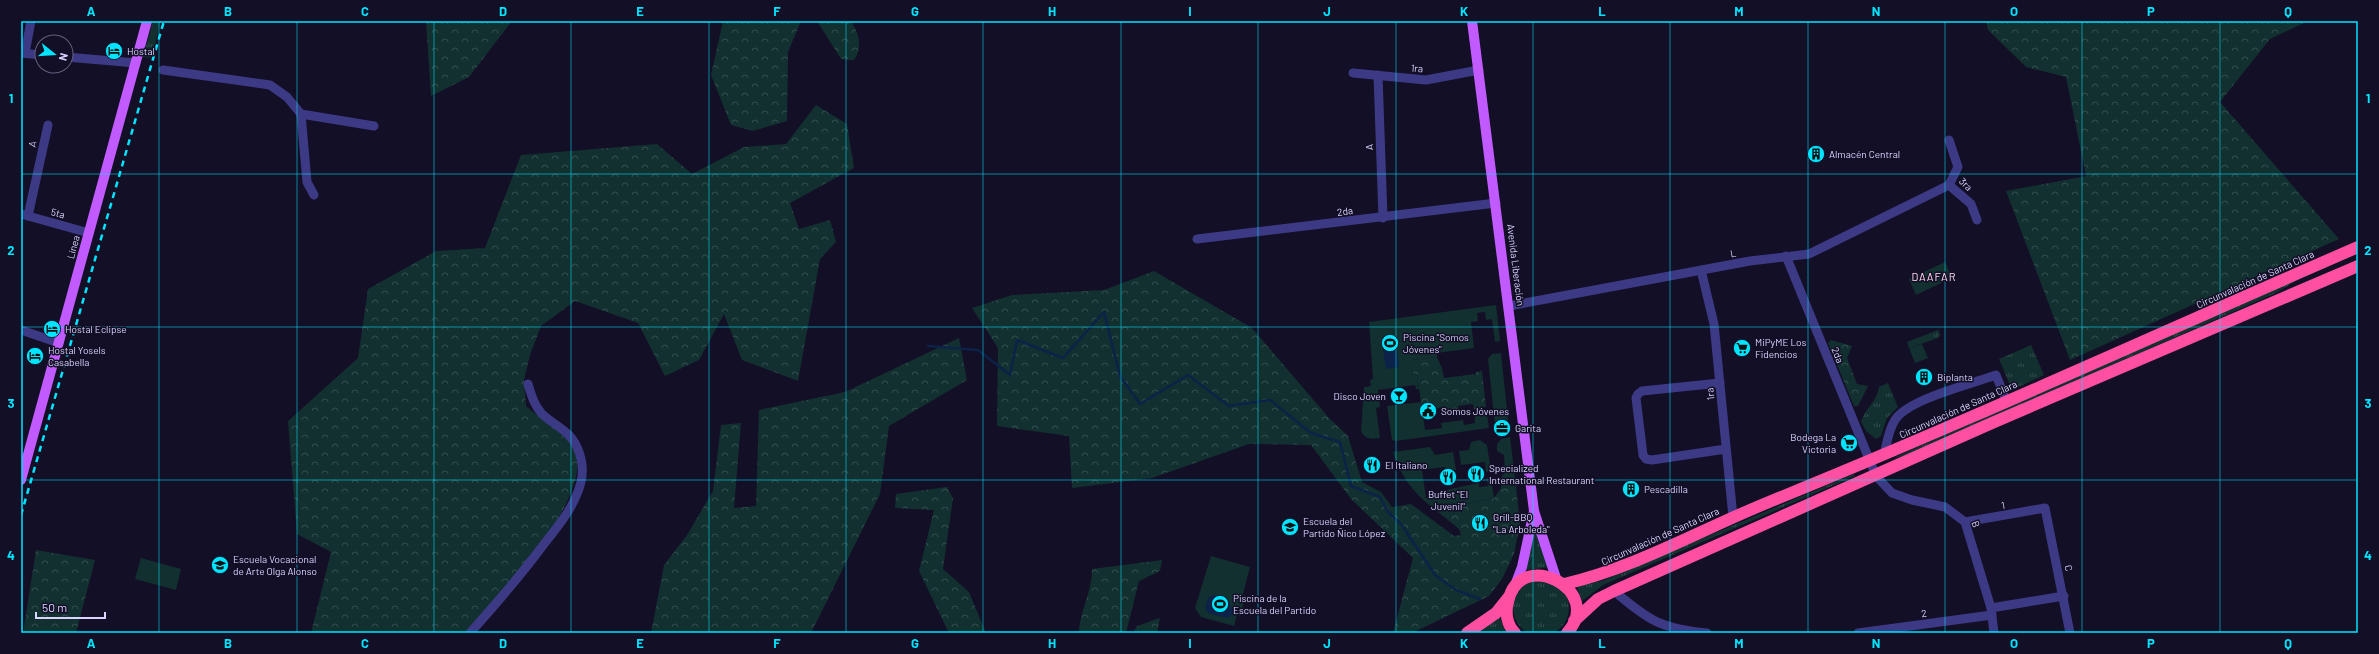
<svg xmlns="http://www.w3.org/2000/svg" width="2379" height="654" viewBox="0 0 2379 654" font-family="Barlow,sans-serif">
  <defs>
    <pattern id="grass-tufts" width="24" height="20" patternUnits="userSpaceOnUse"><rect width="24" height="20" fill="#12302f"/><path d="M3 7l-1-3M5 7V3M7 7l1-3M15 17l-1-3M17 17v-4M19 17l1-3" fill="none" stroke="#344d4e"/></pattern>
    <pattern id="forest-crowns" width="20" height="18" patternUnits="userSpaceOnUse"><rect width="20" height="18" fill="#12302f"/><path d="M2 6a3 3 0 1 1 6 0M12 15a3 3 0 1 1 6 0" fill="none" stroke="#344d4e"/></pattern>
  </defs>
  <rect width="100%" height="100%" fill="#130f26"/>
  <g fill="url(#grass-tufts)">
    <polygon points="153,21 161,21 151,58 143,57"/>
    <polygon points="2309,273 2276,293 1904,456 1893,458"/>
    <polygon points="1938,330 1940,334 1938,338 1909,348 1907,342"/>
    <polygon points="2031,345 2044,375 2012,390 1999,359"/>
    <path d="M1888,383L1898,407L1887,418L1881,436L1876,439L1866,431L1861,422C1865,408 1877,402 1879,387Z"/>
    <polygon points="1854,474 1855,476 1603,585 1582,601 1576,585 1602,581"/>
    <polygon points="1535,527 1550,567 1526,570"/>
    <circle cx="1541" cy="608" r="28"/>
    <polygon points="1500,618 1506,633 1476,633"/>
  </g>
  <g fill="url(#forest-crowns)">
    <polygon points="426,21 512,21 469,77 431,96"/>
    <polygon points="723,21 801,21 788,52 787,121 753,131 731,125 711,75"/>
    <path d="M817,21H851C859,34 863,47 854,60L841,59Z"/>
    <polygon points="1986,21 2308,21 2270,39 2220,102 2339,239 2070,360 2006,191 2086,176 2066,77 2026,67 1988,30"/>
    <path d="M816,105L847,124L854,168L790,203L799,229L830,220L836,242L820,259L798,381L742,360L724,314L699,360L665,376L638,323L575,301L541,326L530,355L524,380L526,406C539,418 567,433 574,448C597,497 496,598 465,633H311L331,552L297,534L288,421L358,358L368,289L436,251L485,248L521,155L657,144L692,174L744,147L786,144Z"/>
    <polygon points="1154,271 1252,328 1329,418 1348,436 1362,482 1381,492 1392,507 1411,504 1454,536 1461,535 1459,529 1448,520 1461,505 1494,498 1501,488 1516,486 1520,524 1514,554 1502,579 1489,596 1412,633 1393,633 1413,558 1351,499 1311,445 1249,444 1152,478 1072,488 1069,436 997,426 998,348 972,308 1012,295 1104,290"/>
    <polygon points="959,338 967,380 889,426 880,494 811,633 651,633 664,565 687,535 713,491 721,425 741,423 734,508 756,506 759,410 845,392"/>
    <polygon points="1831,340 1852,346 1847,358 1857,384 1868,386 1858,406 1854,406 1828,343"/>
    <polygon points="1437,357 1442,368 1444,378 1476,374 1476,372 1482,371 1486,407 1474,409 1473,404 1458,406 1459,410 1446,411 1445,407 1422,410 1417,374 1413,374 1411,360"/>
    <polygon points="947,487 953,498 943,569 969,592 986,633 949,633 919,571 934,510 895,508 896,494"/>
    <polygon points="36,550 95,560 76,633 23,633"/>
    <path d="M1162,560L1160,571L1139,581L1126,633H1079C1080,610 1092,593 1092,569Z"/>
    <polygon points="1160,618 1157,633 1133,633 1137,626"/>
  </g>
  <g fill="#12302f">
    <polygon points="1945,262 1952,278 1916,295 1909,279"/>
    <path d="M1496,305L1500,341L1495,342L1492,319L1486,320L1485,312L1477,313L1478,321L1471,322L1474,348L1437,353V357L1412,360L1413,374H1417L1419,389H1416L1415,385L1378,390L1380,407L1376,408L1380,438C1371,439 1365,440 1361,431L1364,387L1371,386L1370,380L1373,379L1369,322Z"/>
    <polygon points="1922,344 1928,358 1915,363 1909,348"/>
    <polygon points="1501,353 1509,429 1504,429 1502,425 1499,428 1495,425 1488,359 1492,354"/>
    <polygon points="1421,402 1425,430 1442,428 1441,423 1463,420 1464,425 1475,423 1475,416 1487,414 1489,428 1396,441 1392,440 1387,406"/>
    <polygon points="1510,437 1516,486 1501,488 1500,479 1505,472 1504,455 1497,451 1497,444 1501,439"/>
    <polygon points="1480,440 1487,445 1491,471 1486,472 1485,462 1461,465 1459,451 1469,450 1471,442"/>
    <path d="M1430,447L1435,455L1453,452L1456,470L1446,472L1445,467L1422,470L1426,498L1441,496V491L1479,483V487L1488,486L1487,478L1491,477L1494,498L1461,505L1448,520C1421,499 1404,486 1393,452Z"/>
    <polygon points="1211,556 1250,567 1242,598 1245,599 1240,616 1237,615 1234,626 1201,617 1195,608"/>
    <polygon points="141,558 181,569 176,590 135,579"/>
  </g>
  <g fill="#0c2248">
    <polygon points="1396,341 1399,367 1386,369 1382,343"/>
    <polygon points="1213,595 1229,600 1231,608 1234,609 1232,615 1227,618 1208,613 1205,608 1208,598"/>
  </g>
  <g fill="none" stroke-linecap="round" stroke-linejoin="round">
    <polyline stroke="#0c2248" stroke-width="2.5" points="928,346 978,350 1010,375 1017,340 1063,358 1104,312 1120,376 1140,404 1188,375 1229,406 1270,400 1311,433 1340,442 1351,486 1380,497 1388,512 1401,524 1435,575 1456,590 1480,599"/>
    <g stroke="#3d3a85" stroke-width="9">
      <polyline points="21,53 42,55"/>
      <polyline points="25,53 31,21"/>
      <polyline points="66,57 136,63"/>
      <polyline points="163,70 270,85 287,97 301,114 374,126"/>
      <polyline points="1353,73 1426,80 1479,70"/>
      <polyline points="1378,75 1383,218"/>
      <polyline points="301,114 307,182 314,195"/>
      <polyline points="1949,140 1958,167 1949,185 1971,204 1977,220"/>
      <polyline points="21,214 89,233"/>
      <polyline points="28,216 48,125"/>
      <polyline points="1197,239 1496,203"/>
      <polyline points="1786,256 1876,476 1892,493 1912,500 1945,507 1965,522 1991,608 1994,633"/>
      <polyline points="1701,270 1714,324 1733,517"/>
      <polyline points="1509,306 1750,261 1809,254 1949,185"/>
      <polyline points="21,330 59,343"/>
      <polyline points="1720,383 1642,391 1638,394 1636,398 1643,455 1646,459 1652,460 1726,449"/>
      <path d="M1884,455C1887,443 1888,431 1895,420C1908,399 1972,384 1996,375L2006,400"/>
      <polyline points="1965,522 2045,508 2070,633"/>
      <path d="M1614,591C1648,620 1661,629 1707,633"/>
      <polyline points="1991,608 2064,596"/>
      <path d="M470,633C496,604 521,575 544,544C559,525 575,506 581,482C584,469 582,458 577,447C570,431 554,425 542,414C534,405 531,394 528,384"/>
      <polyline points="1858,633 1992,615"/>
    </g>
    <g stroke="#c25bff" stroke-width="10">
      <polyline points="1472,21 1534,511 1556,578"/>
      <polyline points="21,480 147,21"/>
      <polyline points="1514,588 1522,567 1534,511"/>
    </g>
    <g stroke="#ff4fa3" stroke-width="12">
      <path d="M1564,584C1635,568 1702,529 1769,502C1967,422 2162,332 2358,247"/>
      <polyline points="1574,621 1598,599 1614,591 1992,423 2358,266"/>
      <polyline points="1467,633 1496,613 1508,598"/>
      <path d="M1515,633C1507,625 1505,613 1508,602C1519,546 1606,590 1567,633"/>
    </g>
    <polyline stroke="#00e5ff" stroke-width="2.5" stroke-dasharray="6 5" stroke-linecap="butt" points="21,515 164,21"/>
  </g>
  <path fill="none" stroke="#00e5ff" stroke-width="1" stroke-opacity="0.55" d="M159,21V633M297,21V633M434,21V633M571,21V633M709,21V633M846,21V633M983,21V633M1121,21V633M1258,21V633M1396,21V633M1533,21V633M1670,21V633M1808,21V633M1945,21V633M2082,21V633M2220,21V633M21,174H2358M21,327H2358M21,480H2358"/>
  <defs>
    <symbol id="hotel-disc" viewBox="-11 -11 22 22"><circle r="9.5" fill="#00e5ff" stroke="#130f26"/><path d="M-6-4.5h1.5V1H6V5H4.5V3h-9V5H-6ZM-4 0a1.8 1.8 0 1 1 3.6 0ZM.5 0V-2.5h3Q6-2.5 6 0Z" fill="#111"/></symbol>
    <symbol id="building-disc" viewBox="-11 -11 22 22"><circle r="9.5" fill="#00e5ff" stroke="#130f26"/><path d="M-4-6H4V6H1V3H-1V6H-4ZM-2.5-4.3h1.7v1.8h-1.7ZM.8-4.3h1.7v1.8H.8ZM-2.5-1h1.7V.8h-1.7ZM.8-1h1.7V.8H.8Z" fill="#111"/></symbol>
    <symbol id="stadium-disc" viewBox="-11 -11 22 22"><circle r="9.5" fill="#00e5ff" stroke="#130f26"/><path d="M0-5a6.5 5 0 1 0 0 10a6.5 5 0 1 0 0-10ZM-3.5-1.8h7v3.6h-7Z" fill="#111"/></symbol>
    <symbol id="supermarket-disc" viewBox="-11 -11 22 22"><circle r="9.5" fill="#00e5ff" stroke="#130f26"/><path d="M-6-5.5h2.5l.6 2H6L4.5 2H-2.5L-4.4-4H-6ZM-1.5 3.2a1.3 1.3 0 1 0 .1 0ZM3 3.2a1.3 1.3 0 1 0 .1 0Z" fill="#111"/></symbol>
    <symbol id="bar-disc" viewBox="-11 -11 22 22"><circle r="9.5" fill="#00e5ff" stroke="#130f26"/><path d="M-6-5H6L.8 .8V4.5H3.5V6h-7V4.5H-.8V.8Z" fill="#111"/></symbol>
    <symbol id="civic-disc" viewBox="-11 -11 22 22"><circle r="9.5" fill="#00e5ff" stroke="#130f26"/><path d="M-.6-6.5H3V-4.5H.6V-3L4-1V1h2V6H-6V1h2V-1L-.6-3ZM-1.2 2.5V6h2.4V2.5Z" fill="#111"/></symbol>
    <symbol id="office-disc" viewBox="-11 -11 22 22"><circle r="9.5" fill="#00e5ff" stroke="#130f26"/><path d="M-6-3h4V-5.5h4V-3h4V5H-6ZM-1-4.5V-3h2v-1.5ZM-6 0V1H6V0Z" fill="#111"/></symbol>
    <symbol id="restaurant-disc" viewBox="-11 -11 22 22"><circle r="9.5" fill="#00e5ff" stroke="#130f26"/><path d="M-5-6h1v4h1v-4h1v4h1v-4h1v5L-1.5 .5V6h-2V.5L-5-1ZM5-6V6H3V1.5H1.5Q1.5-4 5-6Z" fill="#111"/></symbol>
    <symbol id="university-disc" viewBox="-11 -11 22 22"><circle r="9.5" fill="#00e5ff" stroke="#130f26"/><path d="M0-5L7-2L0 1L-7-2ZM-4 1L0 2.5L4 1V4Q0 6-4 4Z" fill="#111"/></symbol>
    <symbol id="school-disc" viewBox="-11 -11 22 22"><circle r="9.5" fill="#00e5ff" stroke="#130f26"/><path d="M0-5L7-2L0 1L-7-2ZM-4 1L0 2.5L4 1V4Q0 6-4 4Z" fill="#111"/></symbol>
  </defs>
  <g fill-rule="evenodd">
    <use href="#hotel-disc" x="104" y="41" width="20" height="20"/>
    <use href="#building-disc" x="1806" y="144" width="20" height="20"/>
    <use href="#hotel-disc" x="42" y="319" width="20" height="20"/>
    <use href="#stadium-disc" x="1380" y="333" width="20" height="20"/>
    <use href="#supermarket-disc" x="1732" y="338" width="20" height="20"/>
    <use href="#hotel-disc" x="25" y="346" width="20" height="20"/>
    <use href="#building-disc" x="1914" y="367" width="20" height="20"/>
    <use href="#bar-disc" x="1389" y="386" width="20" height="20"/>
    <use href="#civic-disc" x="1418" y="401" width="20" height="20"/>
    <use href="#office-disc" x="1492" y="418" width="20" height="20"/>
    <use href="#supermarket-disc" x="1839" y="433" width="20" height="20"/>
    <use href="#restaurant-disc" x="1362" y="455" width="20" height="20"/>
    <use href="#restaurant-disc" x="1466" y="464" width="20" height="20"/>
    <use href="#restaurant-disc" x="1438" y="467" width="20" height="20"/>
    <use href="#building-disc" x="1621" y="479" width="20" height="20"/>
    <use href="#restaurant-disc" x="1470" y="513" width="20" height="20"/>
    <use href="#university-disc" x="1280" y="517" width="20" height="20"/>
    <use href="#school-disc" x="210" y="555" width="20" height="20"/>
    <use href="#stadium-disc" x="1210" y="594" width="20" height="20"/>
  </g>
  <g text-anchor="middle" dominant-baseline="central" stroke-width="3" stroke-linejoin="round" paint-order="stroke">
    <g font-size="10" fill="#d9d4ff" stroke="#130f26" text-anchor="start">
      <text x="127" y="51">Hostal</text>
      <text x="1829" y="154">Almacén Central</text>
      <text x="65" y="329">Hostal Eclipse</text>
      <text x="1403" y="337">Piscina "Somos<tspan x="1403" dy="12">Jóvenes"</tspan></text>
      <text x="1755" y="342">MiPyME Los<tspan x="1755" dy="12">Fidencios</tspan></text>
      <text x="48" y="350">Hostal Yosels<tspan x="48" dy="12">Casabella</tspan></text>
      <text x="1937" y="377">Biplanta</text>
      <text x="1386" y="396" text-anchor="end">Disco Joven</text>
      <text x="1441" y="411">Somos Jóvenes</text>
      <text x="1515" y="428">Garita</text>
      <text x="1836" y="437" text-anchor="end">Bodega La<tspan x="1836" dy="12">Victoria</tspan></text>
      <text x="1385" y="465">El Italiano</text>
      <text x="1489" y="468">Specialized<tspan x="1489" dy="12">International Restaurant</tspan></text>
      <text x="1644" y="489">Pescadilla</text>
      <text x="1448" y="494" text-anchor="middle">Buffet "El<tspan x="1448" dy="12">Juvenil"</tspan></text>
      <text x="1493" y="517">Grill-BBQ<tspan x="1493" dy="12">"La Arboleda"</tspan></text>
      <text x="1303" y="521">Escuela del<tspan x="1303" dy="12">Partido Ñico López</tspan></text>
      <text x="233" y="559">Escuela Vocacional<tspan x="233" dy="12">de Arte Olga Alonso</tspan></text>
      <text x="1233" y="598">Piscina de la<tspan x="1233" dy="12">Escuela del Partido</tspan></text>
    </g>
    <g font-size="10" fill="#d9d4ff" stroke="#130f26">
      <text transform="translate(1417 68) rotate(4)">1ra</text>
      <text transform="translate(32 144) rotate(-78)">A</text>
      <text transform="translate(1369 147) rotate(-92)">A</text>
      <text transform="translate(1966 184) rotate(45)">3ra</text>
      <text transform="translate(1345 211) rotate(-7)">2da</text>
      <text transform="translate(58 213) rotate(16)">5ta</text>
      <text transform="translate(73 247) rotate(-75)">Línea</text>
      <text transform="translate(1733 253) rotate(-11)">L</text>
      <text transform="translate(1516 265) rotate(83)">Avenida Liberación</text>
      <text transform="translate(2255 279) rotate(-24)">Circunvalación de Santa Clara</text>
      <text transform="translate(1838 355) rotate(68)">2da</text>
      <text transform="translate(1710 394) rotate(-96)">1ra</text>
      <text transform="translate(1958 409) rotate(-24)">Circunvalación de Santa Clara</text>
      <text transform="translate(2003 505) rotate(-10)">1</text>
      <text transform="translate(1976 524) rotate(69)">B</text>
      <text transform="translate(1660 536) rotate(-24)">Circunvalación de Santa Clara</text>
      <text transform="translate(2069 568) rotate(78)">C</text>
      <text transform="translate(1924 613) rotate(-7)">2</text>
    </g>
    <g font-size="11" letter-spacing="1" fill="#ffd6f0" stroke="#130f26">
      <text x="1934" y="276">DAAFAR</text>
    </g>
  </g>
  <rect width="2379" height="654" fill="none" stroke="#130f26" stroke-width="44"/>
  <g transform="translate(54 54) rotate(107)"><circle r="19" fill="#130f26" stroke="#625e7d"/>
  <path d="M0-3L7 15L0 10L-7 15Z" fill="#00e5ff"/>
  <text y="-6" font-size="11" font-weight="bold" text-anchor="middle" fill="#d9d4ff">N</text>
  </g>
  <path d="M36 612v6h69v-6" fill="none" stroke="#d9d4ff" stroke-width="2"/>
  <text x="42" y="612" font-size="12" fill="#d9d4ff" stroke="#130f26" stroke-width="3" paint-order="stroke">50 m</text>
  <rect x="22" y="22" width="2335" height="610" fill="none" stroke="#00e5ff" stroke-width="1.5"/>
  <g font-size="13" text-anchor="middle" font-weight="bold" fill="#00e5ff">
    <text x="91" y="16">A</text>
    <text x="228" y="16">B</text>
    <text x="365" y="16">C</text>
    <text x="503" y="16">D</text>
    <text x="640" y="16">E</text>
    <text x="777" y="16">F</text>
    <text x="915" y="16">G</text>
    <text x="1052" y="16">H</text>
    <text x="1190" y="16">I</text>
    <text x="1327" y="16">J</text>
    <text x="1464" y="16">K</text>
    <text x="1602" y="16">L</text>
    <text x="1739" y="16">M</text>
    <text x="1876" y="16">N</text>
    <text x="2014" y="16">O</text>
    <text x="2151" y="16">P</text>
    <text x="2288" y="16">Q</text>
    <text x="11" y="103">1</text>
    <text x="2368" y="103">1</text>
    <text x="11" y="255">2</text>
    <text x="2368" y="255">2</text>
    <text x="11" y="408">3</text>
    <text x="2368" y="408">3</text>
    <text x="11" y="560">4</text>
    <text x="2368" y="560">4</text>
    <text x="91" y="648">A</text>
    <text x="228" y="648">B</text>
    <text x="365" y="648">C</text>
    <text x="503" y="648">D</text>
    <text x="640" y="648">E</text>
    <text x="777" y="648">F</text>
    <text x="915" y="648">G</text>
    <text x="1052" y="648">H</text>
    <text x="1190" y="648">I</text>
    <text x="1327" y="648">J</text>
    <text x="1464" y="648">K</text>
    <text x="1602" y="648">L</text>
    <text x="1739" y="648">M</text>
    <text x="1876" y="648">N</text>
    <text x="2014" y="648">O</text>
    <text x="2151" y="648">P</text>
    <text x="2288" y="648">Q</text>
  </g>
</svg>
